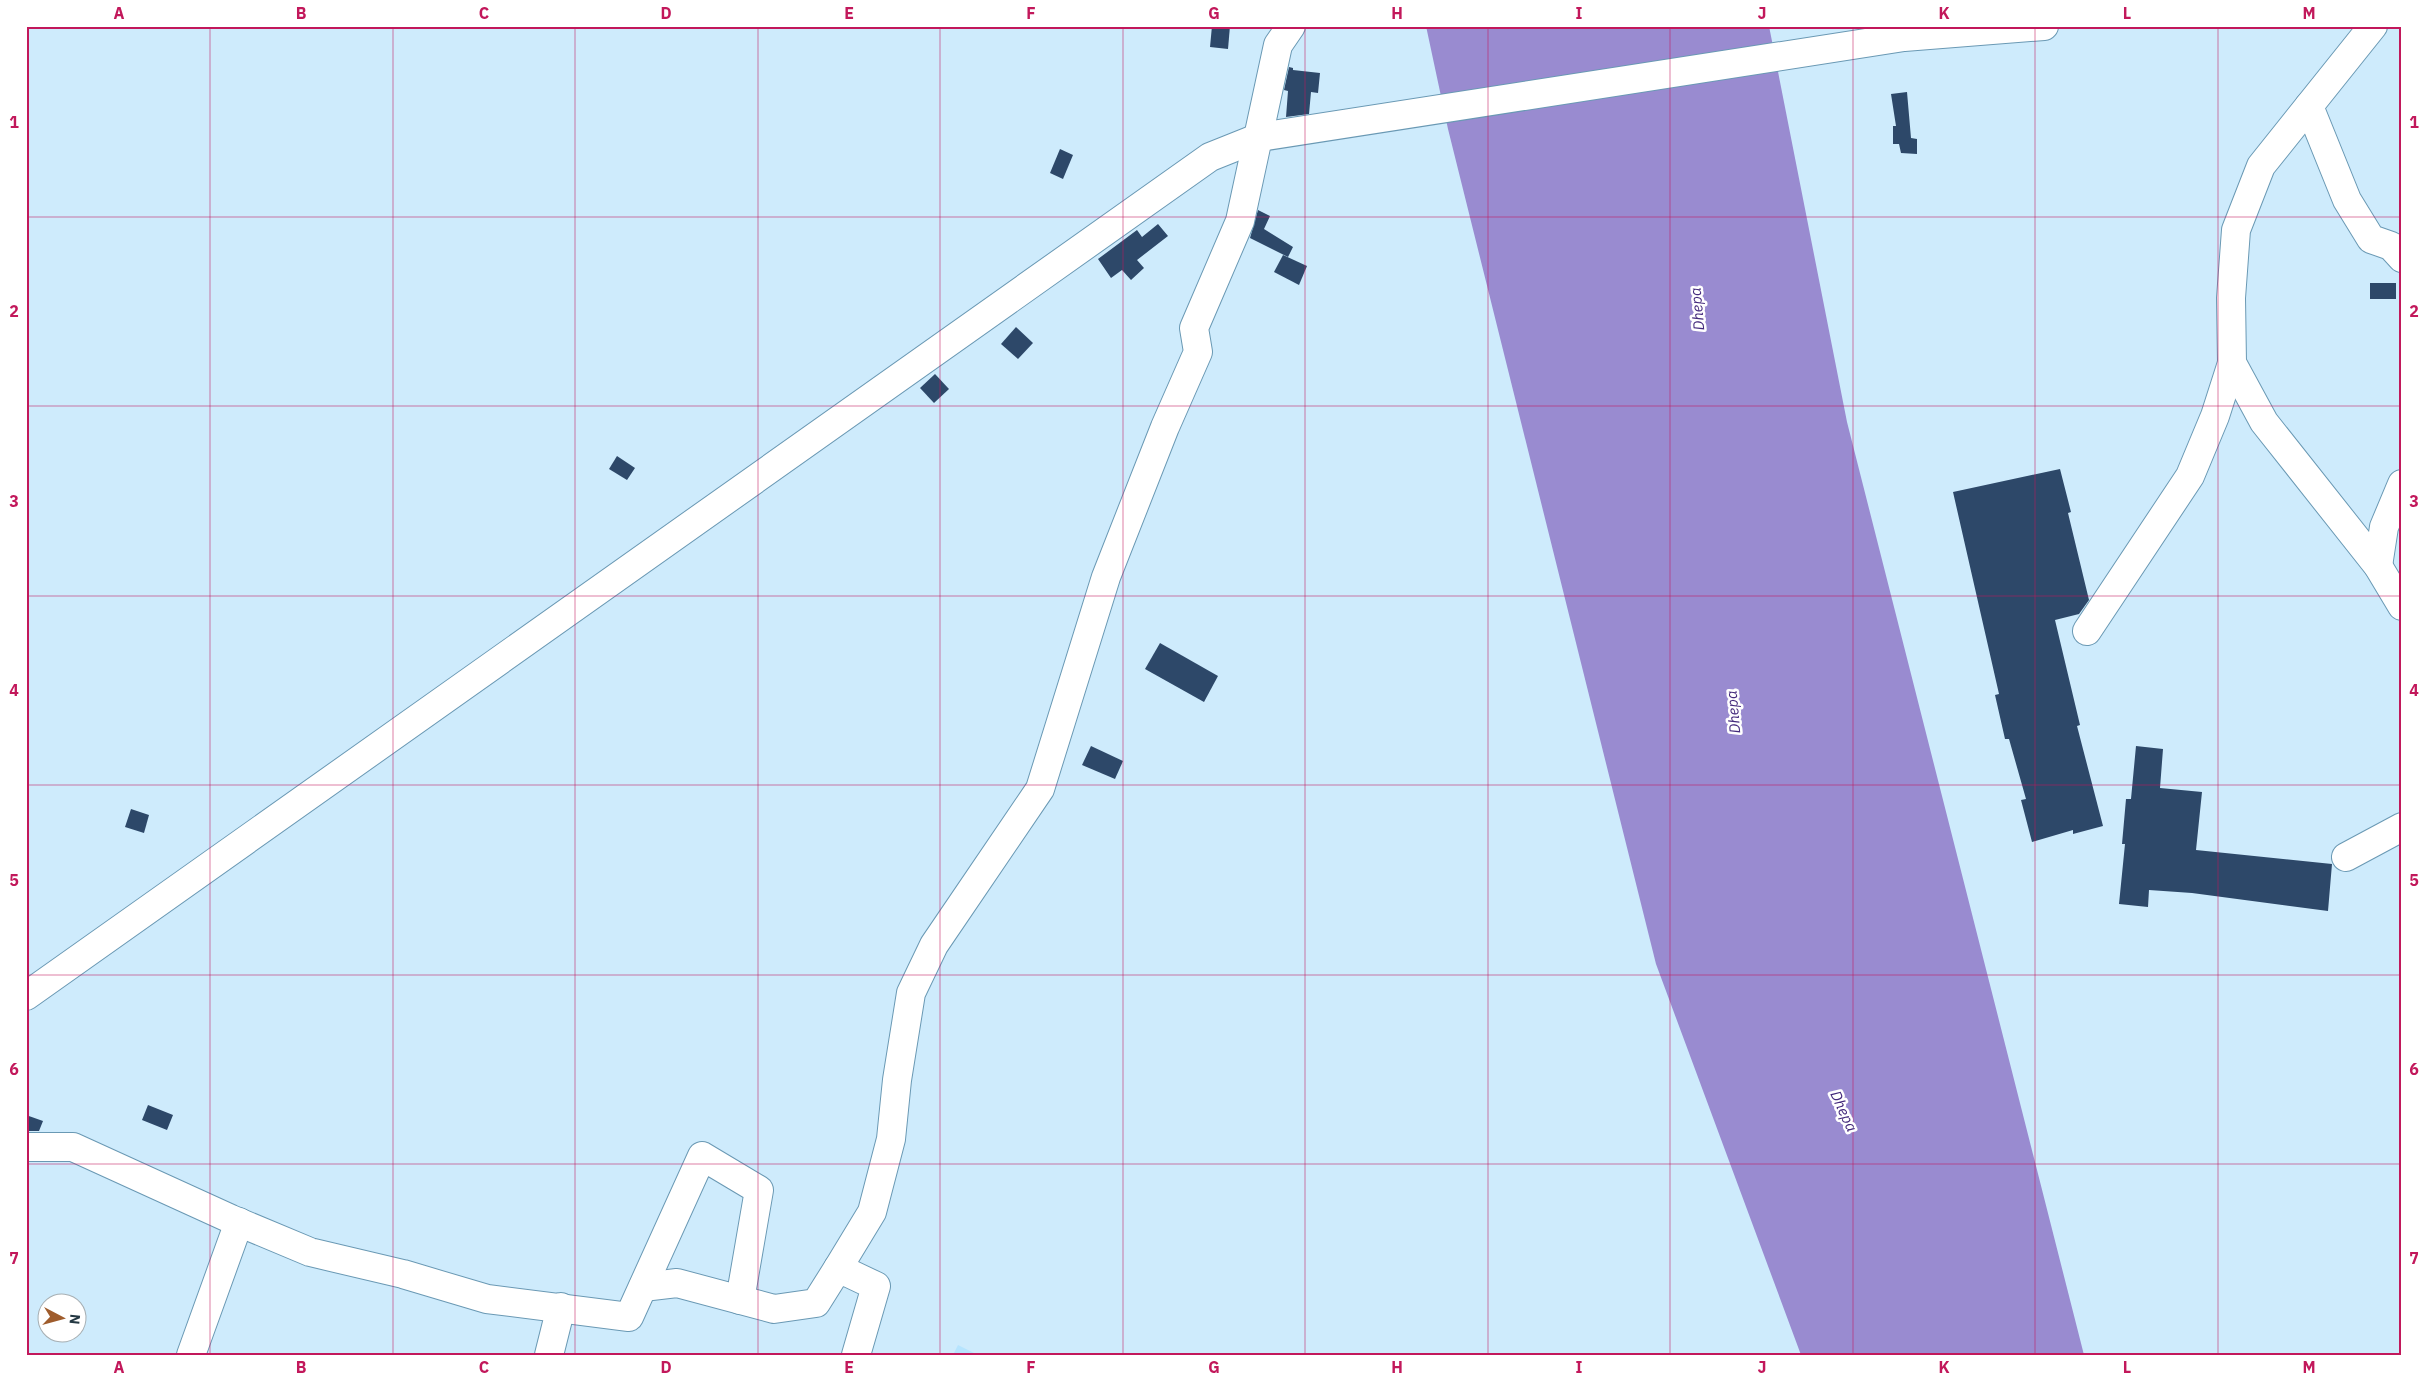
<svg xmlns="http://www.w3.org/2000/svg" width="2428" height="1381" viewBox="0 0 2428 1381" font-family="'IBM Plex Sans',sans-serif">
  <rect width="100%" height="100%" fill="#ceebfc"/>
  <polygon fill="#b6e4fe" points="958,1345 978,1355 953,1355"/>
  <polygon fill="#998bd0" points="1426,26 1769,26 1847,422 2084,1355 1801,1355 1656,964 1448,129"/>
  <g fill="#2d4869">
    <polygon points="1212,26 1230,26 1228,49 1210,47"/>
    <polygon points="1289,67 1293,68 1293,70 1320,73 1318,93 1311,92 1309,114 1286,117 1288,91 1284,90"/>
    <polygon points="1907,92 1911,138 1917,139 1917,154 1901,153 1899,144 1893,144 1893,126 1896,126 1891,94"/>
    <polygon points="1060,149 1073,155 1063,179 1050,173"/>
    <polygon points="1258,210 1270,216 1264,229 1293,247 1288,257 1250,238"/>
    <polygon points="1158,224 1168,236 1137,260 1144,268 1131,280 1122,270 1111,278 1098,259 1137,230 1142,237"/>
    <polygon points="1283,255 1307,266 1299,285 1274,272"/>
    <rect x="2370" y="283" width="26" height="16"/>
    <polygon points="1016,327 1033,343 1018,359 1001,344"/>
    <polygon points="935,374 949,389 934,403 920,388"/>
    <polygon points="617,456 635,468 627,480 609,469"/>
    <polygon points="2060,469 2071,512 2068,513 2089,600 2079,614 2055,620 2080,725 2077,726 2103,826 2073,834 2073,830 2032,842 2021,800 2026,799 2009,739 2005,739 1995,695 1999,694 1953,492"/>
    <polygon points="1160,643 1218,676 1204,702 1145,669"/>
    <polygon points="1091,746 1123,761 1115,779 1082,765"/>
    <polygon points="2136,746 2163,749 2160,788 2202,792 2196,850 2332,864 2328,911 2192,893 2149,890 2148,907 2119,904 2125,844 2122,844 2126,799 2131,799"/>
    <polygon points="131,809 149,815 144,833 125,827"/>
    <polygon points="148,1105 173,1115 167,1130 142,1120"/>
    <polygon points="26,1115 43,1121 39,1131 26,1131"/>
  </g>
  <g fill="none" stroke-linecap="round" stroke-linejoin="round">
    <defs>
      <g id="minor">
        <polyline points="2373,26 2261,166 2236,230 2231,298 2232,363 2264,422 2378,566 2402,606"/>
        <polyline points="2309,106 2347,200 2371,239 2391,246 2402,258"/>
        <polyline points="2378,566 2384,527 2402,484"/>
        <polyline points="2087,631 2190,476 2215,416 2232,363"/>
        <polyline points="2346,857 2402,827"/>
        <polyline points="26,996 1210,157 1260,137 1904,37 2044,26"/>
        <polyline points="26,1147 73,1147 231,1219 310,1252 403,1274 487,1299 629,1317 702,1156 759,1190 740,1300"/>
        <polyline points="838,1268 872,1212 891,1139 897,1080 911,993 934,945 1040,789 1106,577 1165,427 1198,352 1194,328 1240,221 1278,45 1291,26"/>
        <polyline points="643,1287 677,1283 774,1309 816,1303 838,1268 876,1286 856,1355"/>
        <polyline points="191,1355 239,1222"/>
        <polyline points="549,1355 561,1307"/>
      </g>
    </defs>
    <use href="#minor" stroke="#6a99b4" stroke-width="30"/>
    <use href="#minor" stroke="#fff" stroke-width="28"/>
  </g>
  <path fill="none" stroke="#c2185b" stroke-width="1" stroke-opacity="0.55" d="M210,26V1355M393,26V1355M575,26V1355M758,26V1355M940,26V1355M1123,26V1355M1305,26V1355M1488,26V1355M1670,26V1355M1853,26V1355M2035,26V1355M2218,26V1355M26,217H2402M26,406H2402M26,596H2402M26,785H2402M26,975H2402M26,1164H2402"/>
  <g text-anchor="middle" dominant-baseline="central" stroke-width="5" stroke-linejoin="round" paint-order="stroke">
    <g font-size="15" font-style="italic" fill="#442a7c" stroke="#fff">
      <text transform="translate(1697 309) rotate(-95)">Dhepa</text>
      <text transform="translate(1733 712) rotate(-95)">Dhepa</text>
      <text transform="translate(1844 1111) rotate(65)">Dhepa</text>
    </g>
  </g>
  <rect width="2428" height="1381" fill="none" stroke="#ffffff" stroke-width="55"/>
  <g transform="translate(62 1318) rotate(96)"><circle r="24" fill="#ffffff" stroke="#a7afb3"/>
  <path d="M0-4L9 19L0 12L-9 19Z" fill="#9f5c2c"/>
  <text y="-8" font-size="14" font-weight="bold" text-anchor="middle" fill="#233742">N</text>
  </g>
  <rect x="28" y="28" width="2372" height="1326" fill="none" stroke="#c2185b" stroke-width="2"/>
  <g font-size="16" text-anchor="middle" font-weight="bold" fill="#c2185b">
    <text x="119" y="19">A</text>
    <text x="301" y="19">B</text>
    <text x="484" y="19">C</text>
    <text x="666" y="19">D</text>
    <text x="849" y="19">E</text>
    <text x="1031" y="19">F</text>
    <text x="1214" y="19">G</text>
    <text x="1397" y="19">H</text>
    <text x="1579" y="19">I</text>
    <text x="1762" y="19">J</text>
    <text x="1944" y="19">K</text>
    <text x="2127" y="19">L</text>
    <text x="2309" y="19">M</text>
    <text x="14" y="128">1</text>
    <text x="2414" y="128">1</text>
    <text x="14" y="317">2</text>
    <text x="2414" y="317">2</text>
    <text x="14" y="507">3</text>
    <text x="2414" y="507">3</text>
    <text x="14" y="696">4</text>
    <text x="2414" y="696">4</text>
    <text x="14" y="886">5</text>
    <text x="2414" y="886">5</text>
    <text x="14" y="1075">6</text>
    <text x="2414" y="1075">6</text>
    <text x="14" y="1264">7</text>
    <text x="2414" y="1264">7</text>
    <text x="119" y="1373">A</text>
    <text x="301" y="1373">B</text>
    <text x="484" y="1373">C</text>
    <text x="666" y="1373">D</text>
    <text x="849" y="1373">E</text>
    <text x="1031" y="1373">F</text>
    <text x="1214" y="1373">G</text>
    <text x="1397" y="1373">H</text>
    <text x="1579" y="1373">I</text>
    <text x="1762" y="1373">J</text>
    <text x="1944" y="1373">K</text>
    <text x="2127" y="1373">L</text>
    <text x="2309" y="1373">M</text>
  </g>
</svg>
